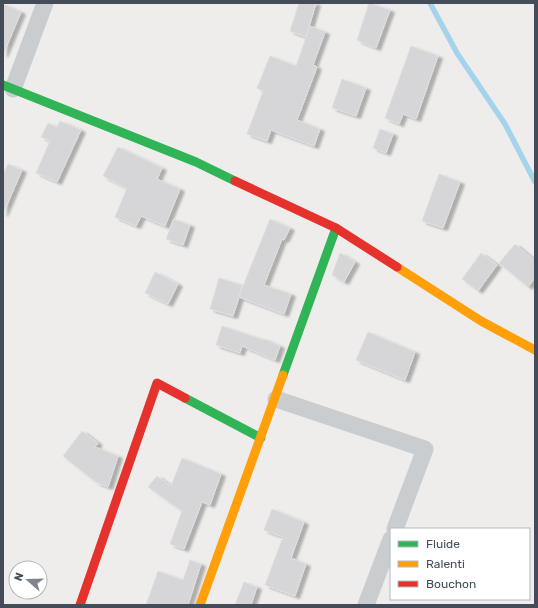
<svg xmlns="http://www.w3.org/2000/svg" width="538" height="608" viewBox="0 0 538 608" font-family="Rubik,sans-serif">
  <defs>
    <filter id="shadow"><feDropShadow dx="4.5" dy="2.5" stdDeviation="1" flood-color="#0004"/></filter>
  </defs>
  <rect width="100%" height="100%" fill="#eeedec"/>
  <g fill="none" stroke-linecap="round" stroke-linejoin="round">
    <polyline stroke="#a4d3eb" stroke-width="5.5" points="430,3 457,53 505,124 535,182"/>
  </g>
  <g fill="#d6d6d8" stroke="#dfdfdf" filter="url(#shadow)">
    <polygon points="299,3 316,3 306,37 290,31"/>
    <polygon points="369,3 390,10 376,48 357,40"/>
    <polygon points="3,4 21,12 3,55"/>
    <polygon points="310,26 325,32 313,65 317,67 297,120 320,129 314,146 271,130 267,141 247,134 263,91 257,88 270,56 296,66"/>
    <polygon points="411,46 438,56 416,119 403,114 399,124 385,118"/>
    <polygon points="342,79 366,88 356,116 332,108"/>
    <polygon points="60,121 81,130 57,182 36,173 50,141 41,137 48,123 57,127"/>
    <polygon points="380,129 393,134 386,153 373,148"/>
    <polygon points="118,147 162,168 157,179 180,189 165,226 141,216 136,226 115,217 127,188 103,176"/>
    <polygon points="8,164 22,170 3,214 3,175"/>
    <polygon points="439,174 460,182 443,228 422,221"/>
    <polygon points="174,219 190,225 183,245 166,239"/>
    <polygon points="270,219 290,228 284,240 282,239 264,285 291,294 284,314 239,297 233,316 210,309 219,278 242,285 239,296"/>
    <polygon points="515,244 535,261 535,278 528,287 499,263"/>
    <polygon points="340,253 355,262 344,282 332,275"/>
    <polygon points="481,253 497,265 478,291 462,279"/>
    <polygon points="155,272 178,284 168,304 145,293"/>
    <polygon points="222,326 264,340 265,339 280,346 275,360 242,346 240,353 216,345"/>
    <polygon points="368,332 415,352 405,380 356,360"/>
    <polygon points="82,431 98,443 95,447 118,456 108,487 97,483 63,456"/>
    <polygon points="182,458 221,474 210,505 202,502 184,549 170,544 182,511 148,487 157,476 171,486"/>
    <polygon points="272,509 304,522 291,558 306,564 295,596 265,585 283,537 264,530"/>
    <polygon points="190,560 201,564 188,605 146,605 158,571 183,580"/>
    <polygon points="244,582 257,587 251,605 235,605"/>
  </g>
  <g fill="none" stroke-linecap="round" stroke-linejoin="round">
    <g stroke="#cacdd0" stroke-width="17">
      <polyline points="13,89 45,3"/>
      <polyline points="276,399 425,449 395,529"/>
      <polyline points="366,605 391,539"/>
    </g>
    <g stroke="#30b455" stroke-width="9">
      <polyline points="3,85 196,162 235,181"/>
      <polyline points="283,375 336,228"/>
      <polyline points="185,398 261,438"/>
    </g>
    <g stroke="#ff9f0a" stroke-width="9">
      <polyline points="397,267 481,321 535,350"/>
      <polyline points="200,605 283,375"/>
    </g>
    <g stroke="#e5322d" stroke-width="9">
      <polyline points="235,181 336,228 397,267"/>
      <polyline points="80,605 157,383 185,398"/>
    </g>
  </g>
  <rect width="538" height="608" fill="none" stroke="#444c59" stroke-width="8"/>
  <rect x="390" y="528" width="140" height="72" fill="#ffffff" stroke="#b4b7bd"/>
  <rect x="398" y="541" width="20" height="6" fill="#30b455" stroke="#b4b7bd"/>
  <text x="426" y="548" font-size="12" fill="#444c59">Fluide</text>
  <rect x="398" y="561" width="20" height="6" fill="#ff9f0a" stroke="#b4b7bd"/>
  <text x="426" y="568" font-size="12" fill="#444c59">Ralenti</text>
  <rect x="398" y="581" width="20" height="6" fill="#e5322d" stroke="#b4b7bd"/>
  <text x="426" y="588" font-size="12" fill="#444c59">Bouchon</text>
  <g transform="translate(28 580) rotate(290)"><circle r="19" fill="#ffffff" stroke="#b4b7bd"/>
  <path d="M0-3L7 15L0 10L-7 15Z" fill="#80848c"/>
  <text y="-6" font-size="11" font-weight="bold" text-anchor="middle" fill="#444c59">N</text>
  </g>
</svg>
